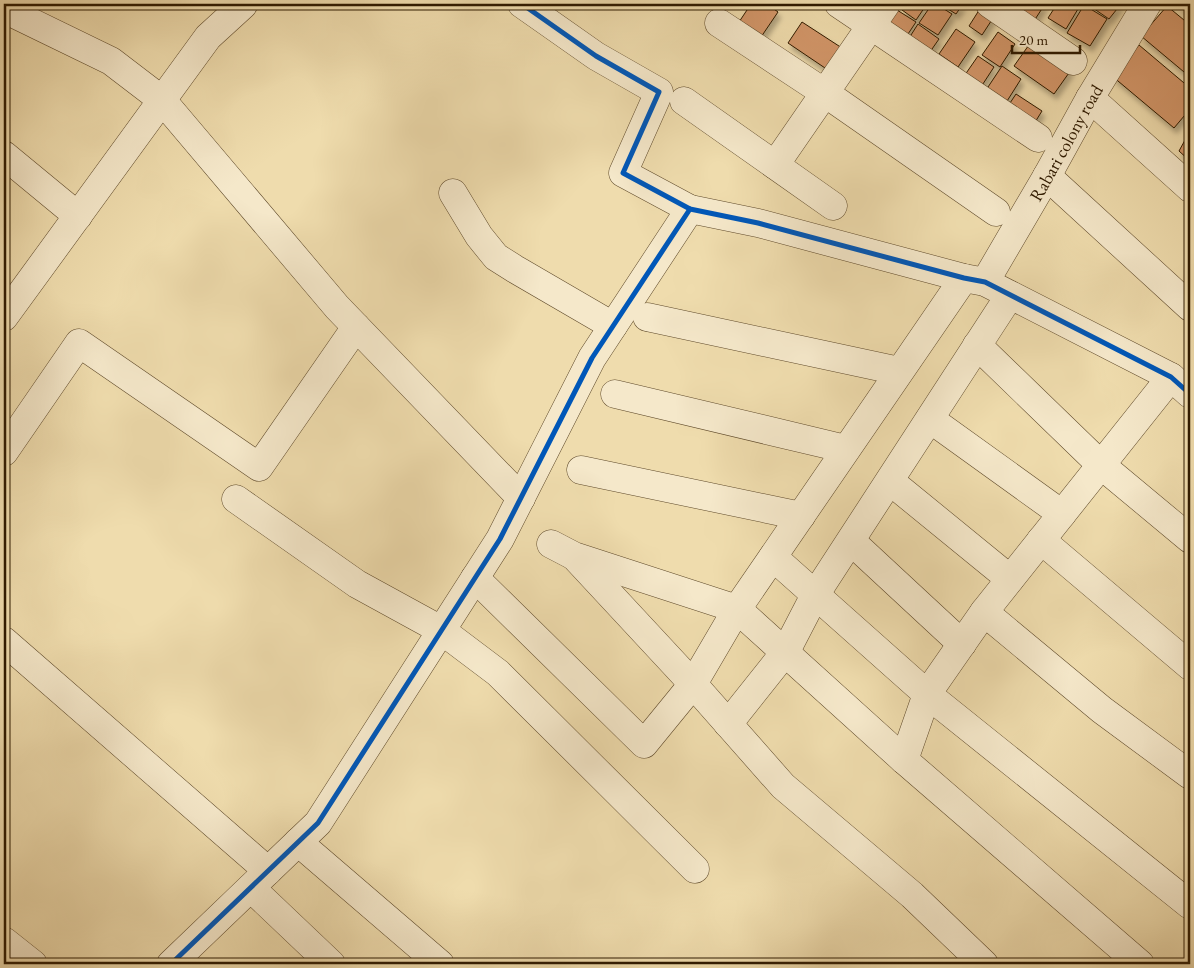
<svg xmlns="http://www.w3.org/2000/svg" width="1194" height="968" viewBox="0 0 1194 968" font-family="'EB Garamond',serif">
  <defs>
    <filter id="shadow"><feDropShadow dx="3" dy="5.5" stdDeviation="2.5" flood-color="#0004"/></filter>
  </defs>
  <rect width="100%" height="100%" fill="#efdcad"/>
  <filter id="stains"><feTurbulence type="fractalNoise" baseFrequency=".004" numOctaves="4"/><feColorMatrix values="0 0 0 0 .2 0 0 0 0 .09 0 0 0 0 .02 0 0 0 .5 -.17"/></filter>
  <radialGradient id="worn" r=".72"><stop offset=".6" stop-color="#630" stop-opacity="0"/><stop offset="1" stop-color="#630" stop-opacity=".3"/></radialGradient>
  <g fill="#d29669" stroke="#2f1a00" filter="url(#shadow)">
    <polygon points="751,4 767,4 778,12 759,40 737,25"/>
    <polygon points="907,4 927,4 916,20 902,10"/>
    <polygon points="932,4 936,4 952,14 938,35 919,23"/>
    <polygon points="940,4 963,4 956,14"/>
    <polygon points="983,4 997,12 982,35 969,26"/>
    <polygon points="1016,4 1045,4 1032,24 1011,10"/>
    <polygon points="1057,4 1081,4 1066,29 1048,18"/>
    <polygon points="1087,4 1121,4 1109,19"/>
    <polygon points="1177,4 1190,4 1190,15"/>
    <polygon points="1084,5 1107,19 1090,46 1067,33"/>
    <polygon points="1167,6 1190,25 1190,77 1141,36"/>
    <polygon points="897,10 916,22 902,43 883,31"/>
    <polygon points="802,22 842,48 828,70 788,43"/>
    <polygon points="918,24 939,39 925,59 904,46"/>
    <polygon points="956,29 975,42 958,67 939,54"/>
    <polygon points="998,32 1015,44 1000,67 982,55"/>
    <polygon points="1031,42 1071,70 1054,94 1014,66"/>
    <polygon points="1139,45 1190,88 1190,109 1174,128 1112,76"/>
    <polygon points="978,56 994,67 977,93 960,82"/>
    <polygon points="1002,66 1021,79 1002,109 982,96"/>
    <polygon points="1016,94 1042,111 1032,127 1006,109"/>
    <polygon points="1190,131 1190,161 1179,151"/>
  </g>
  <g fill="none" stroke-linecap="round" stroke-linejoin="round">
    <defs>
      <g id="minor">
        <polyline points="522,4 596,56 659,92 623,173 690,209 758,223 964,278 985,282 1171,377 1190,394"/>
        <polyline points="839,4 1038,138"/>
        <polyline points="990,4 1073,61"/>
        <polyline points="4,9 111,61 162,100 337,307 521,498"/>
        <polyline points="719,23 825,93 996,212"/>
        <polyline points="1090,98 1190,188"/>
        <polyline points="684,101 833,206"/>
        <polyline points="4,155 78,216"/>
        <polyline points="775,165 886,4"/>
        <polyline points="1047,176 1190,307"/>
        <polyline points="453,193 479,236 496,257 515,269 613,326"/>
        <path id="s1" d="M985,282L1047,176L1090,98L1147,4"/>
        <polyline points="4,317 208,37 243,5 241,4"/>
        <polyline points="647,317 899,371"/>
        <polyline points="977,345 1101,465 1190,539"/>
        <polyline points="1171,377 984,612 1102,710 1190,775"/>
        <polyline points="615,394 846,449"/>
        <polyline points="930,419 1062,514"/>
        <polyline points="4,452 79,343 259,467 356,327"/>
        <polyline points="581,470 801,516"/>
        <polyline points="890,481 1010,579"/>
        <polyline points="236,499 357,584 441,630 498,673 695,869"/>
        <polyline points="1041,540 1190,666"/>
        <polyline points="851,541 962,644"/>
        <polyline points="551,544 574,556 737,609 904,760 1140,964"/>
        <polyline points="575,557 693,684 783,786 912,895 984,964"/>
        <polyline points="773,557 927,694 984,612"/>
        <polyline points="475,578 644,744 693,684 737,609 964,278"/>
        <polyline points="4,641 268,871"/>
        <polyline points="728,724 786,651 815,595 1010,295"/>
        <polyline points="904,760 927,694 1190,905"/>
        <polyline points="298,842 440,964"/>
        <polyline points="251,888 331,964"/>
        <polyline points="4,941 33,964"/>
        <polyline points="171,964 318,823 500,539 592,358 690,209"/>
      </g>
    </defs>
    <use href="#minor" stroke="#5f4a2b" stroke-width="29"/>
    <use href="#minor" stroke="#f5e8ca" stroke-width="28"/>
    <defs>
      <g id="cycleway">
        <polyline points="522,4 596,56 659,92 623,173 690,209 758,223 964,278 985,282 1171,377 1190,394"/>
        <polyline points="171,964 318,823 500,539 592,358 690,209"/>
      </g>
    </defs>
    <use href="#cycleway" stroke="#f5e8ca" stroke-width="8"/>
    <use href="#cycleway" stroke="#0057b8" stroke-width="5"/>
  </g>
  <g text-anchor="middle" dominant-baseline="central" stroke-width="4.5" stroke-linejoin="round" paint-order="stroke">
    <g font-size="18" fill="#2f1a00" stroke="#f5e8ca">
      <text stroke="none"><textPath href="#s1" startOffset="161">Rabari colony road</textPath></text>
    </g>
  </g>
  <rect width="1194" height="968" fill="none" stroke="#efdcad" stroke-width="20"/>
  <rect x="5" y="5" width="1184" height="958" fill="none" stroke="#2f1a00" stroke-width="2.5"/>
  <rect x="10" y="10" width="1174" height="948" fill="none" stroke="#2f1a00"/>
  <path d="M1012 45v8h68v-8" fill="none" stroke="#2f1a00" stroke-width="2.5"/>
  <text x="1019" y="45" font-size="15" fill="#2f1a00" stroke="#f5e8ca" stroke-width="4" paint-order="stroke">20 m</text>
  <rect width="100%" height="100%" filter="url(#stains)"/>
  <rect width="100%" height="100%" fill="url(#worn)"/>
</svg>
